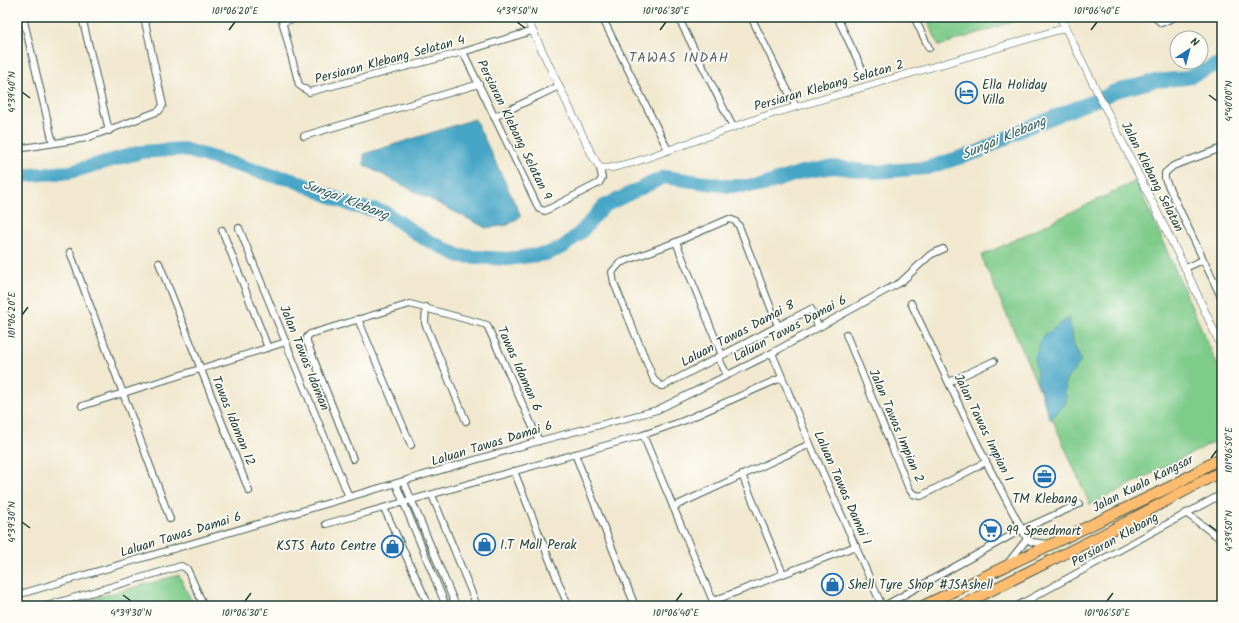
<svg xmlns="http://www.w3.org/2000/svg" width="1239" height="623" viewBox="0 0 1239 623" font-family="Kalam,sans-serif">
  <rect width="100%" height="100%" fill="#fdfcf7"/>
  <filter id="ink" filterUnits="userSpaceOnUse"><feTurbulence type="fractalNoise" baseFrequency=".025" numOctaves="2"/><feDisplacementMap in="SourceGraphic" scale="8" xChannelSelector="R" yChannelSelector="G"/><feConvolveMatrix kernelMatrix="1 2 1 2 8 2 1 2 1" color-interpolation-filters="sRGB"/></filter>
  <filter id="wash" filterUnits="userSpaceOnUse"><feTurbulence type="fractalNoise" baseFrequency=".012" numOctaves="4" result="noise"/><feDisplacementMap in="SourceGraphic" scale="16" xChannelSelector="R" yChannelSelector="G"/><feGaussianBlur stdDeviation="0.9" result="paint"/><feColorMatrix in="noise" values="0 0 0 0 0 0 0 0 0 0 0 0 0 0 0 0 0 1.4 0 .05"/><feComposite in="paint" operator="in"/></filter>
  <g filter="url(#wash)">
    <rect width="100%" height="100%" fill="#f1e8cf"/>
    <g fill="#7ecb8a" stroke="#4e845f">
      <polygon points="926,17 1027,17 939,46"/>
      <polygon points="1136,181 1222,375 1222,438 1090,505 981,256"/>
      <polygon points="179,575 194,606 66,606"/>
    </g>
    <g fill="#47a6c6" stroke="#33727d">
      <polygon points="475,119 521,216 508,225 486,228 364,165 364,154"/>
      <polygon points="1069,318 1074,345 1081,361 1065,382 1066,403 1050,420 1038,384 1035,358 1042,337"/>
    </g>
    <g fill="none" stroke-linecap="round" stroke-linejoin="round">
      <polyline stroke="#47a6c6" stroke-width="14" points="17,176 70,172 141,152 183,149 274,176 291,179 353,206 385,212 421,237 460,256 507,259 546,254 563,247 581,232 604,206 664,177 728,186 760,186 802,172 834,167 874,172 927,168 980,151 1026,128 1106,96 1112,92 1155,81 1187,78 1222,62"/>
    </g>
  </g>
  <g filter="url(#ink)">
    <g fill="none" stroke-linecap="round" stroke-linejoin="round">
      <defs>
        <g id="minor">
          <polyline points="23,17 53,143"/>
          <polyline points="82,17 109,131"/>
          <polyline points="281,17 299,85 309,92 463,52 532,31"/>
          <polyline points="602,17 668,150"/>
          <polyline points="678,17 733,127"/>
          <polyline points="751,17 796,107"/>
          <polyline points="837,17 863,71"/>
          <polyline points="914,17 929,48"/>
          <polyline points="1155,17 1161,23 1175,17"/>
          <polyline points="283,22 300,17"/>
          <polyline points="463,52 539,209 545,211 599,183 602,178 600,168"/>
          <polyline points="494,117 559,86"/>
          <polyline points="304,136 479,84"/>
          <polyline points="1222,148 1173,166 1165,173 1165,179 1222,299"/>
          <polyline points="17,149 87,138 159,111 163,105 144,17"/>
          <polyline points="239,228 349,497"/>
          <polyline points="222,230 268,348"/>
          <polyline points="676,242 722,355"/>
          <polyline points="70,252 170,519"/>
          <polyline points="159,263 249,491"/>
          <polyline points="1185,268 1203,260"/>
          <polyline points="911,303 986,462 1027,539 1032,542 1049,544"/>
          <polyline points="426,307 425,323 466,421"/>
          <polyline points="358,319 411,445"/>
          <polyline points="778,326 739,226 735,221 729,219 676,242 620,263 612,272 614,283 654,380 661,386 663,386 811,309 818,326"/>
          <polyline points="846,334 909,489 913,494 921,496 986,462"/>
          <polyline points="772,353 810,444 882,606"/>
          <polyline points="718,357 727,375"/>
          <polyline points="949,382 994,361"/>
          <polyline points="82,406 286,342"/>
          <polyline points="643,435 715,606"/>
          <polyline points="575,454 635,606"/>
          <polyline points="353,459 307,342 307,337 310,334 410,304 487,325 539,441"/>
          <polyline points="514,471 568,606"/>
          <polyline points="742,475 783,574"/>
          <polyline points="404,482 456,606"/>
          <polyline points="396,484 446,606"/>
          <polyline points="432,495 477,606"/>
          <polyline points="673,507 810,444"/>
          <polyline points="384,508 429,606"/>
          <polyline points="1186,513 1222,540"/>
          <polyline points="326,524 643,435 683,421 781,378"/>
          <polyline points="1008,563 1027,539"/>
          <polyline points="17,595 539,441 657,410 772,353 901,282 930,255 943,249"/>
          <polyline points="713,601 856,546"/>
          <polyline points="46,606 181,566 187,569 204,606"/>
          <polyline points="884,606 1019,531 1079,504"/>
          <polyline points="1017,606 1222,494"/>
        </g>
        <g id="tertiary">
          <polyline points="526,17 592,155 600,168 610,168 635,162 765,116 1065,28"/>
          <polyline points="1060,17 1185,268 1222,348"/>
        </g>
        <g id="trunk">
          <polyline points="923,606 1174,485 1222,457"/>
          <polyline points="960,606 1104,534 1222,471"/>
        </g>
      </defs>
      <use href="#minor" stroke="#3e574b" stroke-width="8"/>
      <use href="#tertiary" stroke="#3e574b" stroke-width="8"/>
      <use href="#trunk" stroke="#3e574b" stroke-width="12"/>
      <use href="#minor" stroke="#fff" stroke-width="6"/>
      <use href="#tertiary" stroke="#fff" stroke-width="7"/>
      <use href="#trunk" stroke="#febc70" stroke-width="10"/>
    </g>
  </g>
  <path fill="none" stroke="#1f3d34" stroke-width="1.5" d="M517,22L525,28M229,30L235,22M660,30L666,22M1091,30L1097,22M22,92L30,98M1209,95L1217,101M22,315L28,307M1211,458L1217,450M22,522L30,528M1209,525L1217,531M123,595L131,601M245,601L251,593M676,601L682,593M1107,601L1113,593"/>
  <defs>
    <symbol id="hotel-ring" viewBox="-11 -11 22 22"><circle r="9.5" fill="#fdfcf7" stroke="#1f6fb2" stroke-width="1.5"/><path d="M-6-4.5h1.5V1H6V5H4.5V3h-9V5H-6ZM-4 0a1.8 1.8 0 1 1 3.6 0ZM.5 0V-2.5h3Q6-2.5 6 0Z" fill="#1f6fb2"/></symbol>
    <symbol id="office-ring" viewBox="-11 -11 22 22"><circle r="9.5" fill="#fdfcf7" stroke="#1f6fb2" stroke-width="1.5"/><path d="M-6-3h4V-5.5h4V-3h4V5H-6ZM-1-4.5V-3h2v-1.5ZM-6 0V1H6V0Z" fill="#1f6fb2"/></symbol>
    <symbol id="supermarket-ring" viewBox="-11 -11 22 22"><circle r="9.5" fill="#fdfcf7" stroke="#1f6fb2" stroke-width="1.5"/><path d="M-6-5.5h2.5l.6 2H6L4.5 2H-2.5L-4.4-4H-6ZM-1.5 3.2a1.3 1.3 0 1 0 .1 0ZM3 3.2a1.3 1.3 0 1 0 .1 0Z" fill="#1f6fb2"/></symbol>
    <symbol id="shop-ring" viewBox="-11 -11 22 22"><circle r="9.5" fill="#fdfcf7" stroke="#1f6fb2" stroke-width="1.5"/><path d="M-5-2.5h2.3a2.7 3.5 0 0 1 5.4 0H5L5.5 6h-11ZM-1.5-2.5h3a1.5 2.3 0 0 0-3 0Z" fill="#1f6fb2"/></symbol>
  </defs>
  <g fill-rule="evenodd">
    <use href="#hotel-ring" x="954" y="80" width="25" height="25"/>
    <use href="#office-ring" x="1032" y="464" width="25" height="25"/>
    <use href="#supermarket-ring" x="978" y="518" width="25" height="25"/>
    <use href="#shop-ring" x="472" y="532" width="25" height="25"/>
    <use href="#shop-ring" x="380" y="534" width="25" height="25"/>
    <use href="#shop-ring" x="820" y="572" width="25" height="25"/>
  </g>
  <g text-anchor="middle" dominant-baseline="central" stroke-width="3.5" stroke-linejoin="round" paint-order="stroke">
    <g font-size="13" fill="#1f3d34" stroke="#fdfcf7">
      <text transform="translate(390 60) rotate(-15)">Persiaran Klebang Selatan 4</text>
      <text transform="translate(829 86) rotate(-16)">Persiaran Klebang Selatan 2</text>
      <text transform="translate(514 130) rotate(64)">Persiaran Klebang Selatan 9</text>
      <text transform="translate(1152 177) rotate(63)">Jalan Klebang Selatan</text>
      <text transform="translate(790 329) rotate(-28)">Laluan Tawas Damai 6</text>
      <text transform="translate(738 334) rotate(-28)">Laluan Tawas Damai 8</text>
      <text transform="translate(304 358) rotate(68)">Jalan Tawas Idaman</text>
      <text transform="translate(519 369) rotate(66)">Tawas Idaman 6</text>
      <text transform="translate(233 421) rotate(68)">Tawas Idaman 12</text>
      <text transform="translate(896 426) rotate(67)">Jalan Tawas Impian 2</text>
      <text transform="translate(983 428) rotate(64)">Jalan Tawas Impian 1</text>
      <text transform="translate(492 444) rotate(-17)">Laluan Tawas Damai 6</text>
      <text transform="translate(1143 484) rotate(-27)">Jalan Kuala Kangsar</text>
      <text transform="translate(842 488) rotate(66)">Laluan Tawas Damai 1</text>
      <text transform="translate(181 535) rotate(-17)">Laluan Tawas Damai 6</text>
      <text transform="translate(1115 540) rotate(-29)">Persiaran Klebang</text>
    </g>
    <g font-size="13" fill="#1f3d34" stroke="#fdfcf7" text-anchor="start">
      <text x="982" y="85">Ella Holiday<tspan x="982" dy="15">Villa</tspan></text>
      <text x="1045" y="499" text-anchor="middle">TM Klebang</text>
      <text x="1006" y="531">99 Speedmart</text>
      <text x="500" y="545">I.T Mall Perak</text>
      <text x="376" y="546" text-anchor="end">KSTS Auto Centre</text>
      <text x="848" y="585">Shell Tyre Shop #JSAshell</text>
    </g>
    <g font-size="14" letter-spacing="1" fill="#5a656e" stroke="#fdfcf7">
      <text x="679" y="58">TAWAS INDAH</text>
    </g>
    <g font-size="14" font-style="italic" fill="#2d6267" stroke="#fdfcf7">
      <text transform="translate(1004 138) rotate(-23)">Sungai Klebang</text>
      <text transform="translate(346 200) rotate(21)">Sungai Klebang</text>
    </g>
  </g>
  <rect width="1239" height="623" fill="none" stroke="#fdfcf7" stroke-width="44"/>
  <g transform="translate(1189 50) rotate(36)"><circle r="19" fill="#fdfcf7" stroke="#a4b0a9"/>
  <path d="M0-3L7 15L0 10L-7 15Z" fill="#1f6fb2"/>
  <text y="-6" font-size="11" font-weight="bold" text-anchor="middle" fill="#1f3d34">N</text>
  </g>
  <rect x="22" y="22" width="1195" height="579" fill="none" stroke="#1f3d34" stroke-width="1.5"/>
  <g font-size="10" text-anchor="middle" fill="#1f3d34">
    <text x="235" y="14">101°06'20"E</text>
    <text x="517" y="14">4°39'50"N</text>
    <text x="666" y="14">101°06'30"E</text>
    <text x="1097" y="14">101°06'40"E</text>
    <text transform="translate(11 92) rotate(-90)" y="4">4°39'40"N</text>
    <text transform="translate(1228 101) rotate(-90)" y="4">4°40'00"N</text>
    <text transform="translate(11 315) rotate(-90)" y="4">101°06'20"E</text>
    <text transform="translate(1228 450) rotate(-90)" y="4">101°06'50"E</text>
    <text transform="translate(11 522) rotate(-90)" y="4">4°39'30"N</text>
    <text transform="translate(1228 531) rotate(-90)" y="4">4°39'50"N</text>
    <text x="131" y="616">4°39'30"N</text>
    <text x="245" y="616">101°06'30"E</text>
    <text x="676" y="616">101°06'40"E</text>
    <text x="1107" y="616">101°06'50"E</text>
  </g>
</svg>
